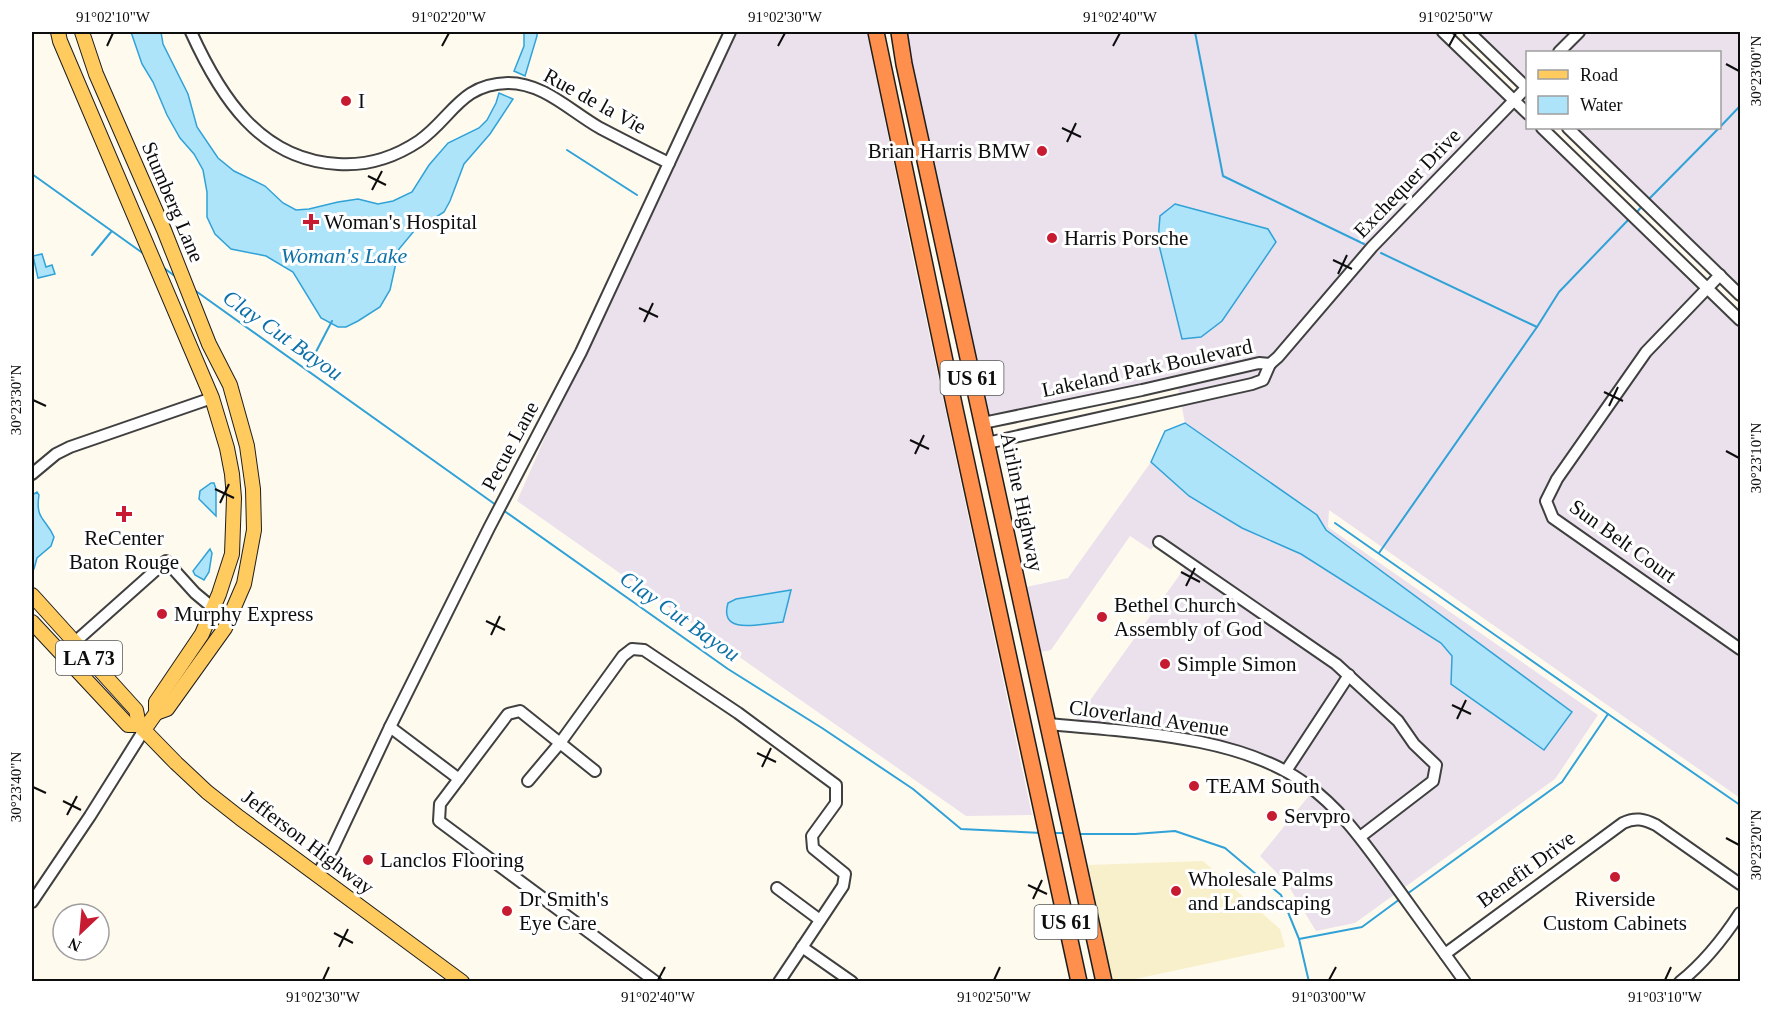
<svg xmlns="http://www.w3.org/2000/svg" width="1772" height="1013" viewBox="0 0 1772 1013" font-family="'Times New Roman',serif">
  <rect width="100%" height="100%" fill="#fffaee"/>
  <g fill="#eae1ed">
    <polygon points="738,32 867,32 911,249 1032,815 966,816 517,501 546,435"/>
    <polygon points="901,32 1443,32 1527,114 1528,128 1542,128 1740,320 1740,798 1329,510 1328,527 1598,715 1555,779 1355,923 1316,931 1286,882 1260,856 1316,787 1292,770 1267,757 1245,748 1200,738 1076,720 1186,566 1155,544 1151,550 1130,536 1051,650 1040,652 1026,587 1068,578 1151,462 1165,431 1185,423 1177,382 983,423"/>
    <polygon points="1469,32 1740,32 1740,295 1568,128 1720,128 1720,52 1528,52 1527,89"/>
  </g>
  <polygon fill="#f7f0cb" points="1203,861 1280,929 1285,947 1126,981 1112,981 1088,865"/>
  <g fill="#aee4fa" stroke="#30a2d7" stroke-width="1.5">
    <polygon points="131,32 161,32 163,44 188,94 197,127 218,158 234,171 265,186 283,203 296,210 309,209 338,202 358,199 378,204 393,201 412,192 429,165 448,143 479,128 487,120 496,103 499,93 513,99 490,134 464,164 450,201 444,212 414,231 399,249 390,290 380,307 358,321 346,327 338,327 321,318 293,272 266,256 231,249 215,234 207,217 207,192 203,170 194,154 180,138 167,115 153,82 142,64"/>
    <polygon points="524,32 537,32 537,36 525,76 514,71 524,46"/>
    <polygon points="1175,204 1268,229 1276,242 1222,321 1201,337 1182,339 1158,241 1160,216"/>
    <polygon points="42,254 46,267 52,265 55,274 38,278 33,256"/>
    <polygon points="1185,423 1317,515 1326,530 1572,712 1544,750 1451,684 1452,656 1441,643 1301,554 1242,528 1189,496 1151,462 1165,431"/>
    <polygon points="211,483 214,483 216,489 216,516 199,499 200,491"/>
    <path d="M37,492L39,495C35,520 46,518 54,537L51,546L37,558L34,569L32,570V495Z"/>
    <polygon points="210,549 212,553 209,572 204,580 195,575 193,571"/>
    <path d="M791,590L783,622C764,623 718,637 728,603L736,599Z"/>
  </g>
  <g fill="none" stroke-linecap="round" stroke-linejoin="round">
    <g stroke="#30a2d7" stroke-width="2">
      <polyline points="1195,32 1223,176 1364,244"/>
      <polyline points="1720,127 1740,106"/>
      <polyline points="567,150 637,195"/>
      <polyline points="32,174 144,254"/>
      <polyline points="1648,200 1719,128"/>
      <polyline points="1637,212 1642,206"/>
      <polyline points="92,255 111,232"/>
      <polyline points="164,268 176,277"/>
      <polyline points="193,289 496,505"/>
      <polyline points="1537,327 1559,292 1630,218"/>
      <polyline points="307,369 332,321"/>
      <polyline points="503,510 728,669 822,728 913,789 961,829 1042,833"/>
      <polyline points="1335,523 1608,714"/>
      <polyline points="1379,553 1537,327 1381,253"/>
      <polyline points="1053,833 1066,833"/>
      <polyline points="1077,834 1135,834 1175,831 1225,848 1281,895 1299,939 1309,982"/>
      <polyline points="1407,894 1562,782 1608,714 1740,805"/>
      <polyline points="1299,939 1362,927 1400,899"/>
    </g>
    <defs>
      <g id="minor">
        <path d="M191,32C220,96 260,160 338,164C367,166 395,157 419,141C452,118 460,84 508,83C544,83 570,111 600,128C623,140 646,152 669,163"/>
        <polyline points="1443,32 1528,114"/>
        <polyline points="1469,32 1528,89"/>
        <polyline points="1559,52 1579,32"/>
        <polyline points="1542,128 1740,320"/>
        <polyline points="1568,128 1740,295"/>
        <polyline points="1720,275 1646,352 1557,479 1546,501 1553,518 1740,649"/>
        <polyline points="1270,364 1278,357 1372,247 1528,86"/>
        <polyline points="983,423 1142,390 1259,363 1270,364"/>
        <polyline points="987,443 1252,384 1263,380 1270,364"/>
        <polyline points="32,474 56,454 70,447 212,398"/>
        <polyline points="1159,542 1336,664 1398,721 1414,744 1436,765 1433,781 1360,837"/>
        <polyline points="75,642 166,561 195,593 213,608"/>
        <path d="M1048,724C1129,732 1239,735 1306,784C1341,809 1365,844 1390,878C1415,913 1440,947 1465,982"/>
        <polyline points="390,727 459,779"/>
        <polyline points="1286,771 1349,675"/>
        <polyline points="528,781 560,743 595,771"/>
        <polyline points="317,875 333,848 390,727 489,528 581,352 730,32"/>
        <polyline points="777,888 820,920"/>
        <polyline points="32,902 90,816 144,730"/>
        <polyline points="802,947 852,982"/>
        <path d="M1445,954L1623,823C1635,817 1644,819 1656,825L1740,884"/>
        <polyline points="656,982 439,821 440,804 508,714 520,711 560,743 623,656 632,649 644,650 738,713 836,785 836,803 812,836 813,848 845,874 843,886 779,982"/>
        <path d="M1680,982C1705,962 1723,939 1740,913"/>
      </g>
      <g id="major">
        <polyline points="58,32 60,41 212,398 227,448 232,474 234,498 232,554 219,594 202,634 156,702 156,713 144,730"/>
        <polyline points="82,32 96,74 164,230 209,344 230,385 247,446 253,489 254,530 244,584 225,628 167,709 156,713"/>
        <polyline points="32,595 136,710 139,725 176,763 207,792 240,818 462,982"/>
        <polyline points="32,622 128,725 139,725"/>
      </g>
      <g id="highway">
        <polyline points="876,32 955,409 1079,982"/>
        <polyline points="899,32 904,64 1104,982"/>
      </g>
    </defs>
    <use href="#minor" stroke="#404040" stroke-width="14"/>
    <use href="#major" stroke="#1e1e1e" stroke-width="16"/>
    <use href="#highway" stroke="#1e1e1e" stroke-width="18"/>
    <use href="#minor" stroke="#fff" stroke-width="10"/>
    <use href="#major" stroke="#ffca5e" stroke-width="14"/>
    <use href="#highway" stroke="#fe8f4c" stroke-width="15"/>
  </g>
  <path fill="none" stroke="#0d0d0d" stroke-width="2" d="M107,46L113,33M442,46L449,33M778,46L785,33M1113,46L1120,33M1449,46L1456,33M1726,64L1739,71M1062,128L1081,137M1067,142L1076,123M368,176L386,185M372,190L382,171M1333,260L1352,269M1338,274L1347,255M639,308L658,317M644,322L653,303M1604,392L1623,401M33,400L46,406M1609,406L1618,387M910,440L929,449M1726,451L1739,458M915,454L924,435M215,489L234,498M220,503L229,484M1181,572L1200,582M1186,586L1195,568M486,621L505,630M491,635L500,616M1452,705L1471,714M1457,719L1466,700M757,753L776,762M762,767L771,748M33,787L46,793M63,801L81,810M67,815L77,796M1726,838L1739,845M1028,885L1047,894M1033,899L1042,880M334,933L353,943M339,947L348,929M323,980L329,967M658,980L665,967M994,980L1000,967M1329,980L1336,967M1665,980L1671,967"/>
  <g fill="#c71b32" stroke="#fff" stroke-width="2">
    <circle cx="346" cy="101" r="6"/>
    <circle cx="1042" cy="151" r="6"/>
    <path d="M308 213h6v6h6v6h-6v6h-6v-6h-6v-6h6z"/>
    <circle cx="1052" cy="238" r="6"/>
    <path d="M121 505h6v6h6v6h-6v6h-6v-6h-6v-6h6z"/>
    <circle cx="162" cy="614" r="6"/>
    <circle cx="1102" cy="617" r="6"/>
    <circle cx="1165" cy="664" r="6"/>
    <circle cx="1194" cy="786" r="6"/>
    <circle cx="1272" cy="816" r="6"/>
    <circle cx="368" cy="860" r="6"/>
    <circle cx="1615" cy="877" r="6"/>
    <circle cx="1176" cy="891" r="6"/>
    <circle cx="507" cy="911" r="6"/>
  </g>
  <g text-anchor="middle" dominant-baseline="central" stroke-width="6" stroke-linejoin="round" paint-order="stroke">
    <g fill="#fff" stroke="#565656" stroke-width="1.5">
      <rect x="940.5" y="361" width="63" height="34" rx="4.5"/>
      <rect x="56" y="641" width="66" height="34" rx="4.5"/>
      <rect x="1034.5" y="905" width="63" height="34" rx="4.5"/>
    </g>
    <g font-size="20" font-weight="bold" fill="#0d0d0d">
      <text x="972" y="378">US 61</text>
      <text x="89" y="658">LA 73</text>
      <text x="1066" y="922">US 61</text>
    </g>
    <g font-size="21" fill="#0d0d0d" stroke="#fff" text-anchor="start">
      <text x="358" y="101">I</text>
      <text x="1030" y="151" text-anchor="end">Brian Harris BMW</text>
      <text x="324" y="222">Woman's Hospital</text>
      <text x="1064" y="238">Harris Porsche</text>
      <text x="124" y="538" text-anchor="middle">ReCenter<tspan x="124" dy="24">Baton Rouge</tspan></text>
      <text x="1114" y="605">Bethel Church<tspan x="1114" dy="24">Assembly of God</tspan></text>
      <text x="174" y="614">Murphy Express</text>
      <text x="1177" y="664">Simple Simon</text>
      <text x="1206" y="786">TEAM South</text>
      <text x="1284" y="816">Servpro</text>
      <text x="380" y="860">Lanclos Flooring</text>
      <text x="1188" y="879">Wholesale Palms<tspan x="1188" dy="24">and Landscaping</tspan></text>
      <text x="519" y="899">Dr Smith's<tspan x="519" dy="24">Eye Care</tspan></text>
      <text x="1615" y="899" text-anchor="middle">Riverside<tspan x="1615" dy="24">Custom Cabinets</tspan></text>
    </g>
    <g font-size="21" fill="#0d0d0d" stroke="#fff">
      <text transform="translate(595 101) rotate(29)">Rue de la Vie</text>
      <text transform="translate(1407 183) rotate(-46)">Exchequer Drive</text>
      <text transform="translate(173 202) rotate(67)">Stumberg Lane</text>
      <text transform="translate(1147 368) rotate(-12)">Lakeland Park Boulevard</text>
      <text transform="translate(510 446) rotate(-62)">Pecue Lane</text>
      <text transform="translate(1022 502) rotate(78)">Airline Highway</text>
      <text transform="translate(1623 541) rotate(36)">Sun Belt Court</text>
      <text transform="translate(1149 718) rotate(8)">Cloverland Avenue</text>
      <text transform="translate(308 842) rotate(37)">Jefferson Highway</text>
      <text transform="translate(1526 869) rotate(-36)">Benefit Drive</text>
    </g>
    <g font-size="22" font-style="italic" fill="#0e71a8" stroke="#fff">
      <text x="344" y="255">Woman's Lake</text>
      <text transform="translate(283 335) rotate(35)">Clay Cut Bayou</text>
      <text transform="translate(680 616) rotate(35)">Clay Cut Bayou</text>
    </g>
  </g>
  <rect width="1772" height="1013" fill="none" stroke="#ffffff" stroke-width="66"/>
  <rect x="1526" y="51" width="195" height="78" fill="#ffffff" stroke="#9e9e9e" stroke-width="1.5"/>
  <rect x="1538" y="70" width="30" height="9" fill="#ffca5e" stroke="#9e9e9e" stroke-width="1.5"/>
  <text x="1580" y="81" font-size="18" fill="#0d0d0d">Road</text>
  <rect x="1538" y="96" width="30" height="18" fill="#aee4fa" stroke="#9e9e9e" stroke-width="1.5"/>
  <text x="1580" y="111" font-size="18" fill="#0d0d0d">Water</text>
  <g transform="translate(81 932) rotate(206)"><circle r="28" fill="#ffffff" stroke="#9e9e9e" stroke-width="1.5"/>
  <path d="M0-4.5L10 22L0 15L-10 22Z" fill="#c71b32"/>
  <text y="-9" font-size="16" font-weight="bold" text-anchor="middle" fill="#0d0d0d">N</text>
  </g>
  <rect x="33" y="33" width="1706" height="947" fill="none" stroke="#0d0d0d" stroke-width="2"/>
  <g font-size="15" text-anchor="middle" fill="#0d0d0d">
    <text x="113" y="22">91°02'10"W</text>
    <text x="449" y="22">91°02'20"W</text>
    <text x="785" y="22">91°02'30"W</text>
    <text x="1120" y="22">91°02'40"W</text>
    <text x="1456" y="22">91°02'50"W</text>
    <text transform="translate(1756 71) rotate(-90)" y="5">30°23'00"N</text>
    <text transform="translate(16 400) rotate(-90)" y="5">30°23'30"N</text>
    <text transform="translate(1756 458) rotate(-90)" y="5">30°23'10"N</text>
    <text transform="translate(16 787) rotate(-90)" y="5">30°23'40"N</text>
    <text transform="translate(1756 845) rotate(-90)" y="5">30°23'20"N</text>
    <text x="323" y="1002">91°02'30"W</text>
    <text x="658" y="1002">91°02'40"W</text>
    <text x="994" y="1002">91°02'50"W</text>
    <text x="1329" y="1002">91°03'00"W</text>
    <text x="1665" y="1002">91°03'10"W</text>
  </g>
</svg>
